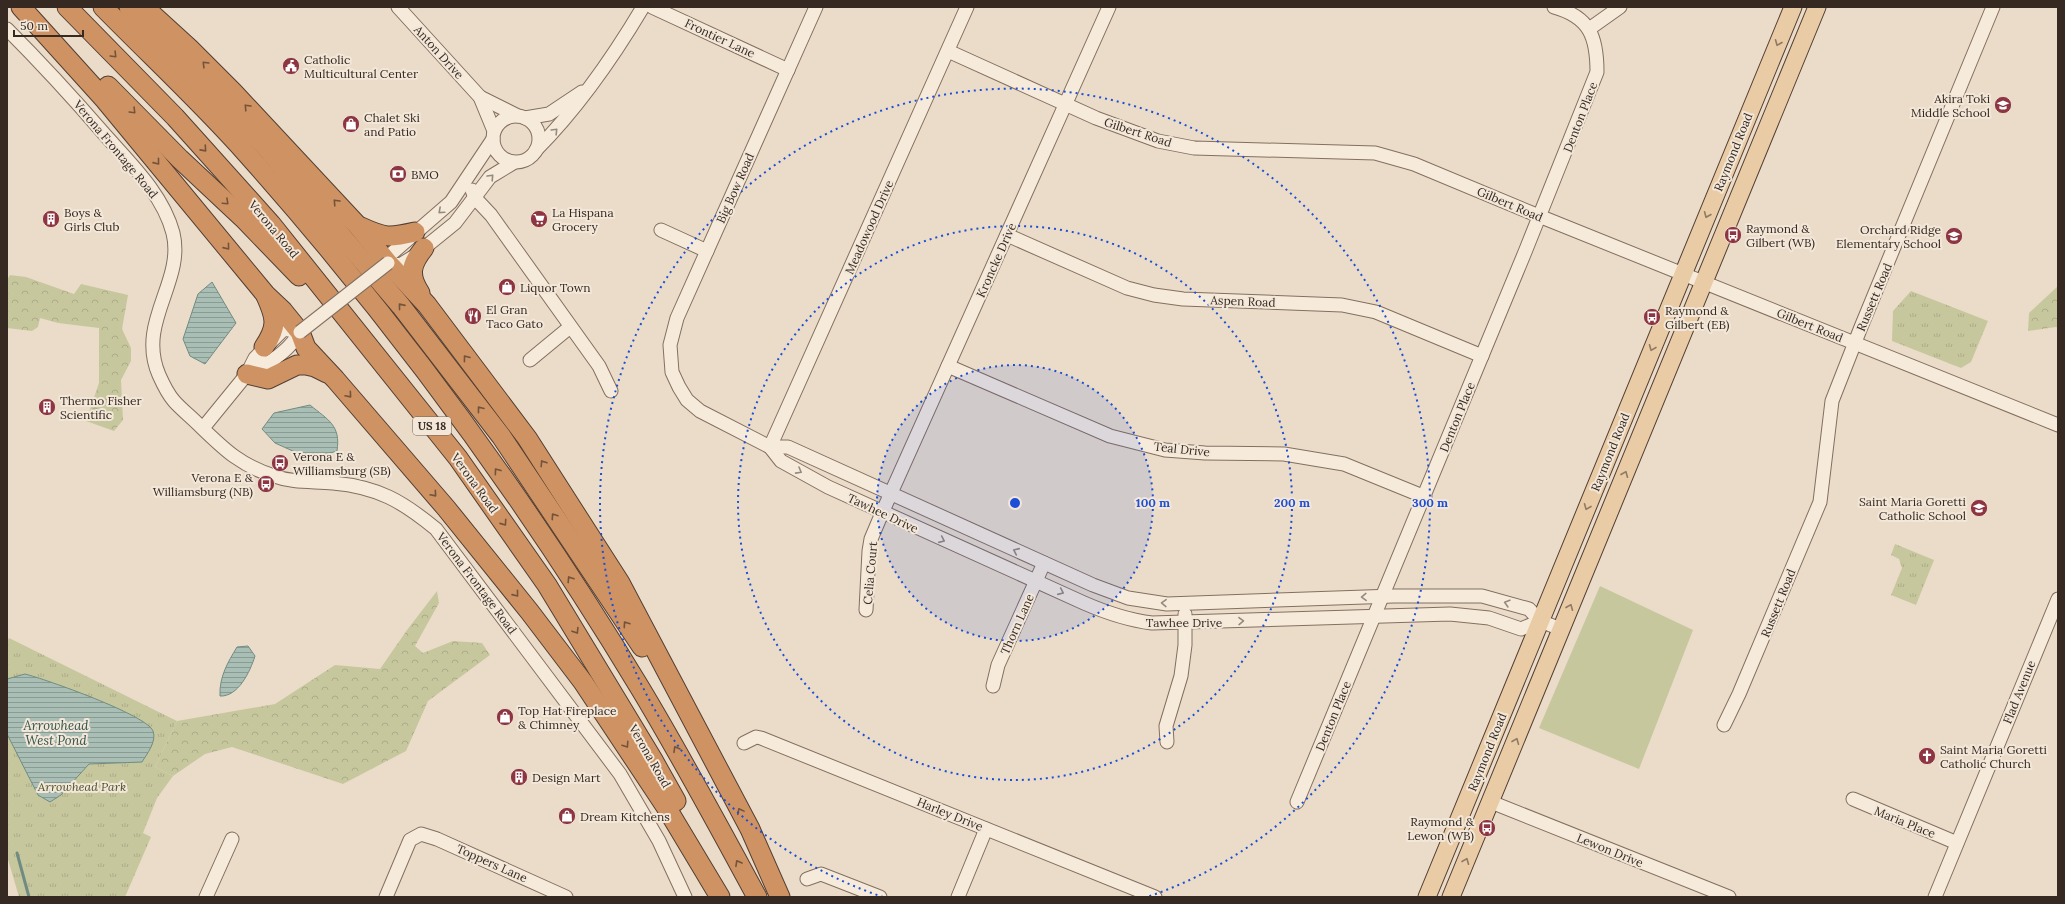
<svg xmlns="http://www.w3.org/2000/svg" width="2065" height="904" viewBox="0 0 2065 904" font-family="Lora,serif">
  <defs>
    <pattern id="forest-crowns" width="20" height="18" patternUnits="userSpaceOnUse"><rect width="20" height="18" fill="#c7c79e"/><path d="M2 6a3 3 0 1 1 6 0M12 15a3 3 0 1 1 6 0" fill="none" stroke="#acab88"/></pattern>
    <pattern id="park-tufts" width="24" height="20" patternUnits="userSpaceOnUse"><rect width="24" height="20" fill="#c7c79e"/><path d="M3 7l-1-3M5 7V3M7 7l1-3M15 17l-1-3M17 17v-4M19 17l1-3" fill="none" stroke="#acab88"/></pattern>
    <pattern id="water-rules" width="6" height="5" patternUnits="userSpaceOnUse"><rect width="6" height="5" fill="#a9bfb6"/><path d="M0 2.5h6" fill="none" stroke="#8a9b94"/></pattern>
  </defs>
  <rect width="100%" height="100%" fill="#eadcc9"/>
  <polygon fill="#c7c79e" points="1600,586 1693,630 1639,769 1539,728"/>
  <g fill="url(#forest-crowns)">
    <polygon points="10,275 26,277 74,294 81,284 128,295 122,329 131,348 131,361 121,380 123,420 114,431 86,421 99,383 99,328 58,323 40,318 38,327 32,331 7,328 7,280"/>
    <polygon points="2058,286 2058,328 2056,327 2028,331 2029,313"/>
    <polygon points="437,591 439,603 415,646 423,653 453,641 482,643 490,655 428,701 406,751 343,784 232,747 205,754 173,776 155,767 177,721 275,704 335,665 380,669 407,630"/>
  </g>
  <g fill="url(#park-tufts)">
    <polygon points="1911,291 1988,321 1971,362 1961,368 1892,341 1893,311"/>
    <polygon points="1895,544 1934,560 1916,605 1891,595 1902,568 1899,559 1891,555"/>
    <polygon points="9,638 177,721 155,767 173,776 157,798 143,833 151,837 125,897 19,897 7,856 7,642"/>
  </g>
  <g fill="url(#water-rules)" stroke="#708c82">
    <polygon points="212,282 236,323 205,364 190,356 183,339 198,294"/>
    <path d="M310,405C328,420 341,425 337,451L320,456L295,452L275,443L262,429L274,413Z"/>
    <path d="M248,646L255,656C250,672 238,697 220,696C219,677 228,662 237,647Z"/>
    <path d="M25,674C45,679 147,715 153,731C157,741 147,754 142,762L89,764L61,795L50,802L38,795L7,734V679Z"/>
  </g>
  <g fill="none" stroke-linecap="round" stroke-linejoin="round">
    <polyline stroke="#708c82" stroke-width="3" points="17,853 29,897"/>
    <defs>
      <g id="minor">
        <polyline points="398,7 480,97 494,131"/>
        <polyline points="652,7 788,70"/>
        <path d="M816,7L677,318L670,345L672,372L679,387L687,400L700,411L770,447L781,461L828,487L1084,603C1107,613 1127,620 1152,623L1450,614L1489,618L1521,629L1540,621"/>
        <path d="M7,29C41,63 74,99 106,136C132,165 163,195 173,233C185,282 136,322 159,375C163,384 167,393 174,401C181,409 190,416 198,424C223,448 239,465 274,476C293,483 313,481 333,483C378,487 402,501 436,529L620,774L659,841L685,897"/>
        <polyline points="1589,29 1620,7"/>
        <polyline points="948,51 1096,118 1158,141 1194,148 1375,153 1414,164 1539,216 2058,425"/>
        <polyline points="480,97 518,116"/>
        <circle cx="516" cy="139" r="23"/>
        <polyline points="525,118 549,114 582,92"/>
        <polyline points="493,139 451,202 391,254 388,263 400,265 413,257 455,223 490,177 513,163"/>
        <path d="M536,150C578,108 612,59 643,7"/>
        <polyline points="472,190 475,198 491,215 599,366 611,391"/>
        <polyline points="661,230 707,251"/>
        <polyline points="1007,235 1127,288 1154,295 1183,299 1342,305 1376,312 1482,356"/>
        <polyline points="530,360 570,327"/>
        <polyline points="948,366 1110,436 1165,450 1205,453 1284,454 1344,464 1425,497"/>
        <path d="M203,428L247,374L255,358L284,329L300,332C289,351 267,365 247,374"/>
        <polyline points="770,447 788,447 1093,585 1128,598 1167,604 1394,596 1482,596 1529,609 1540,621 1561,629"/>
        <polyline points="770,447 967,7"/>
        <polyline points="866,610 869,551 871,539 882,513 1109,7"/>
        <polyline points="993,686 998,665 1044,563"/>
        <polyline points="1724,725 1739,694 1820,502 1832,401 1861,327 1993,7"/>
        <polyline points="1167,742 1166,726 1181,676 1185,645 1185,614"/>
        <polyline points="744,743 756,737 761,738 1155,897"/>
        <polyline points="1853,799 1957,843"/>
        <path d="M1297,802L1525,252L1597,72C1597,37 1590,17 1554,7"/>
        <polyline points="1491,802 1729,897"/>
        <polyline points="807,879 821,874 880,897"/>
        <polyline points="206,897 232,839"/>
        <polyline points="386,897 410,840 421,834 437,839 566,897"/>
        <polyline points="958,897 986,829"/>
        <polyline points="1935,897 2058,599"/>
      </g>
      <g id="major">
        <polyline points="1427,897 1793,7"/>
        <polyline points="1451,897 1817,7"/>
      </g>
      <g id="highway">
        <polyline points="21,7 105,100 266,295 283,311 300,332 306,348 335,379 446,508 529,611 583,682 666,807 720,897"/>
        <polyline points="67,7 175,117 271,224 458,458 547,585 653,760 676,801"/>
        <path d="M103,7C151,56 202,103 247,154C394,319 526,499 640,688C681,756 719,827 757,897"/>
        <polyline points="129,7 265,146 401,306 501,436 642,647"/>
        <polyline points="144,7 189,48 233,92 358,226 388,263 427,305 527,438 620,583 750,829 780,897"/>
        <polyline points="108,86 180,159 243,218 299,276"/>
        <path d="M361,227C385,238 389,238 415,232"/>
        <path d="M420,293C408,275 411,264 424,248"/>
        <path d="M264,347C278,326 276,318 266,296"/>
        <polyline points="247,374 268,379 297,365 306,365 315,367 327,373"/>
      </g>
    </defs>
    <use href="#minor" stroke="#846f5f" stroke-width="15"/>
    <use href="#major" stroke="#533e33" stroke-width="19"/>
    <use href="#highway" stroke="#533e33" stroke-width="21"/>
    <use href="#minor" stroke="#f6ebdb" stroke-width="13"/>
    <use href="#major" stroke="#e9cca5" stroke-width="17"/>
    <use href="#highway" stroke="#cf9363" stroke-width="19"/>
    <defs>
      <polyline id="minor-bridge" points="300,332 388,263"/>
    </defs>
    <use href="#minor-bridge" stroke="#846f5f" stroke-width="15" stroke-linecap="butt"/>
    <use href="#minor-bridge" stroke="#f6ebdb" stroke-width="13"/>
  </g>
  <defs><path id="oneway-chevron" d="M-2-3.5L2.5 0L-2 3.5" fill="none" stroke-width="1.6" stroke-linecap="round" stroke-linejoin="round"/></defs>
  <g stroke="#907a63">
    <use href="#oneway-chevron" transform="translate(1778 43) rotate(112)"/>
    <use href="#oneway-chevron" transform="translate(1707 215) rotate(113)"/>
    <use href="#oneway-chevron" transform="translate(1652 348) rotate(112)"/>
    <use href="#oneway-chevron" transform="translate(1625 474) rotate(-68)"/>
    <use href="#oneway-chevron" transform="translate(1587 507) rotate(112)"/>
    <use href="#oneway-chevron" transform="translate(1570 607) rotate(-68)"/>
    <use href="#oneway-chevron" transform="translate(1516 741) rotate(-68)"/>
    <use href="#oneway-chevron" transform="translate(1466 861) rotate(-68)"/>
  </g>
  <g stroke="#73533b">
    <use href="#oneway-chevron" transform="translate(114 55) rotate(45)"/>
    <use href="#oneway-chevron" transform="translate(205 64) rotate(-135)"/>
    <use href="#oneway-chevron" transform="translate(247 107) rotate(-133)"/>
    <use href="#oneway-chevron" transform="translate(133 111) rotate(45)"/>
    <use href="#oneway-chevron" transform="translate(204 149) rotate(48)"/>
    <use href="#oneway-chevron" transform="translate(157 162) rotate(51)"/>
    <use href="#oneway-chevron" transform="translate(226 202) rotate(43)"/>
    <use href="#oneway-chevron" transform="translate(336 202) rotate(-133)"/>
    <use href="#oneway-chevron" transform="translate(227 247) rotate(51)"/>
    <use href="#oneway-chevron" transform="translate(401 306) rotate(-129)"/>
    <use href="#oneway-chevron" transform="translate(466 358) rotate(-127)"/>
    <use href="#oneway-chevron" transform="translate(349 395) rotate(49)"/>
    <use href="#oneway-chevron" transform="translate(480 409) rotate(-128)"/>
    <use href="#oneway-chevron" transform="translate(543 463) rotate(-123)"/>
    <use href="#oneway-chevron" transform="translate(497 471) rotate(-126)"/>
    <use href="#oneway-chevron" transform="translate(434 494) rotate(49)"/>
    <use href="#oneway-chevron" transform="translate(554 516) rotate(-124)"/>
    <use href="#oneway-chevron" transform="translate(504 523) rotate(55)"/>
    <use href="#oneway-chevron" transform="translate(570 579) rotate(-123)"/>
    <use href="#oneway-chevron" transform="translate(516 594) rotate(51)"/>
    <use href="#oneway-chevron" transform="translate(626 624) rotate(-124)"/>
    <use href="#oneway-chevron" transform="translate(576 631) rotate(58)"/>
    <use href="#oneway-chevron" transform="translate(626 745) rotate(56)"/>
    <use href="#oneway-chevron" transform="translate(676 749) rotate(-120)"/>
    <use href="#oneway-chevron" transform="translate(740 811) rotate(-118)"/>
    <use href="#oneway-chevron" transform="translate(738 863) rotate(-119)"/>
  </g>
  <g stroke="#968a7e">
    <use href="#oneway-chevron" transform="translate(555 131) rotate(-46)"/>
    <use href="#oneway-chevron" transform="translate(491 177) rotate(-47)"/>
    <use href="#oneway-chevron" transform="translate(441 211) rotate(138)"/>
    <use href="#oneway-chevron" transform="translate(799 471) rotate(29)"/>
    <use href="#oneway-chevron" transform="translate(942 540) rotate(24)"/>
    <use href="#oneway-chevron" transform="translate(1016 551) rotate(-156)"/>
    <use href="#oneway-chevron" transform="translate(1061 592) rotate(24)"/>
    <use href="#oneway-chevron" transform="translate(1364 597) rotate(178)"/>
    <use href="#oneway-chevron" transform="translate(1164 603) rotate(-178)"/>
    <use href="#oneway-chevron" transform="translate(1507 603) rotate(-164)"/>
    <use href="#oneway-chevron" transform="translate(1241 621) rotate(-1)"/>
  </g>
  <circle cx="1015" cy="503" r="138" fill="#1d4ed8" fill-opacity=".12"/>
  <g fill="none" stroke="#1d4ed8" stroke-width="2" stroke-dasharray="2 4">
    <circle cx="1015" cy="503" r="138"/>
    <circle cx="1015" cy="503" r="277"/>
    <path d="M883 897A415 415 0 1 1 1147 897"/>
  </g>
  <defs>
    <symbol id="civic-disc" viewBox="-11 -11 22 22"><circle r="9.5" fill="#8d3641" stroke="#f2e7d8"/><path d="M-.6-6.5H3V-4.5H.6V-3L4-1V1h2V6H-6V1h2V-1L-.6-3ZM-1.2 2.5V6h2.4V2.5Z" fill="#fff"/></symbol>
    <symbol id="school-disc" viewBox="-11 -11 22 22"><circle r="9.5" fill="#8d3641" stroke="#f2e7d8"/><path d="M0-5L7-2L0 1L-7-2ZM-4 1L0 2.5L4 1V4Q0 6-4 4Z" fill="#fff"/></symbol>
    <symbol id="shop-disc" viewBox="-11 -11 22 22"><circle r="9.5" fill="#8d3641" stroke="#f2e7d8"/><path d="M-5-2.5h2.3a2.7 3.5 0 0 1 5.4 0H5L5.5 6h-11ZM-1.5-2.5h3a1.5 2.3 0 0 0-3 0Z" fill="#fff"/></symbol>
    <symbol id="bank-disc" viewBox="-11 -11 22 22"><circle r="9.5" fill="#8d3641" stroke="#f2e7d8"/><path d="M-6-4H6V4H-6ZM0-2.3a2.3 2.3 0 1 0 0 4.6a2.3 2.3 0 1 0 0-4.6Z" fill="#fff"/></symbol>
    <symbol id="building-disc" viewBox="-11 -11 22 22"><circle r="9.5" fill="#8d3641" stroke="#f2e7d8"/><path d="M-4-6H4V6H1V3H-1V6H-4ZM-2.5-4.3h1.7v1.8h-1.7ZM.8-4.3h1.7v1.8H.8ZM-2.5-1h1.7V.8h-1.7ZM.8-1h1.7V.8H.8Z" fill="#fff"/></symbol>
    <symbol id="supermarket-disc" viewBox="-11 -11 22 22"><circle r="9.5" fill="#8d3641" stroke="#f2e7d8"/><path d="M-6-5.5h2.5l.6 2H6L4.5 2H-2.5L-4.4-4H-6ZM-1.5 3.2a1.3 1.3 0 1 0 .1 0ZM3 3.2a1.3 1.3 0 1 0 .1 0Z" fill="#fff"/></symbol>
    <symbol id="bus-disc" viewBox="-11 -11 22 22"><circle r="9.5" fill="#8d3641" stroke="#f2e7d8"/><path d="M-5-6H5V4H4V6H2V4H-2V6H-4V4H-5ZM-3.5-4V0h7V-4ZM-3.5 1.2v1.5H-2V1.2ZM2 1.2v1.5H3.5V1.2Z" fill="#fff"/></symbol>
    <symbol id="restaurant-disc" viewBox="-11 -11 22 22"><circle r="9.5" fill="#8d3641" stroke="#f2e7d8"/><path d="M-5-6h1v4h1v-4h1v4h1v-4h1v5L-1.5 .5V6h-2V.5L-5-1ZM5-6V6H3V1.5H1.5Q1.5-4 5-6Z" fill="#fff"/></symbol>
    <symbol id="church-disc" viewBox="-11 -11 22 22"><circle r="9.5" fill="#8d3641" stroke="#f2e7d8"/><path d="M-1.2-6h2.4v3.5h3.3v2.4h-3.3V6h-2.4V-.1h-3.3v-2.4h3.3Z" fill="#fff"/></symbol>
  </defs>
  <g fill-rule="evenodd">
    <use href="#civic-disc" x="281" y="56" width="20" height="20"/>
    <use href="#school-disc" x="1993" y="95" width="20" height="20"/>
    <use href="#shop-disc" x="341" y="114" width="20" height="20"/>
    <use href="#bank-disc" x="388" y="164" width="20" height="20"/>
    <use href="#building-disc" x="41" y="209" width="20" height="20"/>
    <use href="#supermarket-disc" x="529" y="209" width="20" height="20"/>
    <use href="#bus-disc" x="1723" y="225" width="20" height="20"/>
    <use href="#school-disc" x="1944" y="226" width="20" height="20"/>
    <use href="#shop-disc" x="497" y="277" width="20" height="20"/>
    <use href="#restaurant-disc" x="463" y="306" width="20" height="20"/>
    <use href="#bus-disc" x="1642" y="307" width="20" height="20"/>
    <use href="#building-disc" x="37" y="397" width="20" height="20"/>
    <use href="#bus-disc" x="270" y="453" width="20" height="20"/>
    <use href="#bus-disc" x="256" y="474" width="20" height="20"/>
    <use href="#school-disc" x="1969" y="498" width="20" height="20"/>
    <use href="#shop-disc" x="495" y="707" width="20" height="20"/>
    <use href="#church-disc" x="1917" y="746" width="20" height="20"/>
    <use href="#building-disc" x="509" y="767" width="20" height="20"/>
    <use href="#shop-disc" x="557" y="806" width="20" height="20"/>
    <use href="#bus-disc" x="1477" y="818" width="20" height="20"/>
  </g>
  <g text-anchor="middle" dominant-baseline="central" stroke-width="4" stroke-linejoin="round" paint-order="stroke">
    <rect fill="#f2e7d8" stroke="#6e6258" stroke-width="1" x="413" y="417" width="38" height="18" rx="3"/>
    <g font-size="11" font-weight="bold" fill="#362921">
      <text x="432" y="426">US 18</text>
    </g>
    <g font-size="12" fill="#362921" stroke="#f2e7d8">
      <text transform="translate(720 38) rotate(25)">Frontier Lane</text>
      <text transform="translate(439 52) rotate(48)">Anton Drive</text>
      <text transform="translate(1580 117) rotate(-69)">Denton Place</text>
      <text transform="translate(1138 132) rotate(18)">Gilbert Road</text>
      <text transform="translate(116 149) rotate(50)">Verona Frontage Road</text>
      <text transform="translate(1733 152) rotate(-68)">Raymond Road</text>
      <text transform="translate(735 188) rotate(-66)">Big Bow Road</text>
      <text transform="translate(1510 204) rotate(23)">Gilbert Road</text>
      <text transform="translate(869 227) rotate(-66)">Meadowood Drive</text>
      <text transform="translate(274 229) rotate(50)">Verona Road</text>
      <text transform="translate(996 260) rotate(-66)">Kroncke Drive</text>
      <text transform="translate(1874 297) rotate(-67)">Russett Road</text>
      <text transform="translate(1243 301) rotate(2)">Aspen Road</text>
      <text transform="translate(1810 325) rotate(22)">Gilbert Road</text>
      <text transform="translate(1457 417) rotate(-68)">Denton Place</text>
      <text transform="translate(1182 449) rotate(6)">Teal Drive</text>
      <text transform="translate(1610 452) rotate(-68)">Raymond Road</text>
      <text transform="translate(475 483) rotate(54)">Verona Road</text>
      <text transform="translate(883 513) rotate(25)">Tawhee Drive</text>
      <text transform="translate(870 573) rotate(-85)">Celia Court</text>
      <text transform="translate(477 583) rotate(53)">Verona Frontage Road</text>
      <text transform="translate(1778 603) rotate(-68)">Russett Road</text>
      <text x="1184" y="622">Tawhee Drive</text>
      <text transform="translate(1017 624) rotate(-66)">Thorn Lane</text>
      <text transform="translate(2019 692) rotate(-68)">Flad Avenue</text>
      <text transform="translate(1333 716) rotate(-68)">Denton Place</text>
      <text transform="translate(1487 752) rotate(-68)">Raymond Road</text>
      <text transform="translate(650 756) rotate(60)">Verona Road</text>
      <text transform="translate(950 814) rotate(22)">Harley Drive</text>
      <text transform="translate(1905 822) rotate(22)">Maria Place</text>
      <text transform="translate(1610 850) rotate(22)">Lewon Drive</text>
      <text transform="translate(492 863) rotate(24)">Toppers Lane</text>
    </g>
    <g font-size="12" fill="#362921" stroke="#f2e7d8" text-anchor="start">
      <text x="304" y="59">Catholic<tspan x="304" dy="14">Multicultural Center</tspan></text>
      <text x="1990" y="98" text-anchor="end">Akira Toki<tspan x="1990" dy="14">Middle School</tspan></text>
      <text x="364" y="117">Chalet Ski<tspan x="364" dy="14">and Patio</tspan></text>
      <text x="411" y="174">BMO</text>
      <text x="64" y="212">Boys &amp;<tspan x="64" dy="14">Girls Club</tspan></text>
      <text x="552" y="212">La Hispana<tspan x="552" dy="14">Grocery</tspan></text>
      <text x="1746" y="228">Raymond &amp;<tspan x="1746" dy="14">Gilbert (WB)</tspan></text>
      <text x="1941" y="229" text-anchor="end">Orchard Ridge<tspan x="1941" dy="14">Elementary School</tspan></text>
      <text x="520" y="287">Liquor Town</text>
      <text x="486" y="309">El Gran<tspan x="486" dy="14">Taco Gato</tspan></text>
      <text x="1665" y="310">Raymond &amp;<tspan x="1665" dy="14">Gilbert (EB)</tspan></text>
      <text x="60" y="400">Thermo Fisher<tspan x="60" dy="14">Scientific</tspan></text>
      <text x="293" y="456">Verona E &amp;<tspan x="293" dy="14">Williamsburg (SB)</tspan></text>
      <text x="253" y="477" text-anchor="end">Verona E &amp;<tspan x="253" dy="14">Williamsburg (NB)</tspan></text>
      <text x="1966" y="501" text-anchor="end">Saint Maria Goretti<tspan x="1966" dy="14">Catholic School</tspan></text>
      <text x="518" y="710">Top Hat Fireplace<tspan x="518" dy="14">&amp; Chimney</tspan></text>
      <text x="1940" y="749">Saint Maria Goretti<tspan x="1940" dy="14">Catholic Church</tspan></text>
      <text x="532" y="777">Design Mart</text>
      <text x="580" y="816">Dream Kitchens</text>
      <text x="1474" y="821" text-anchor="end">Raymond &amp;<tspan x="1474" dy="14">Lewon (WB)</tspan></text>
    </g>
    <g font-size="12" font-style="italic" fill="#4b512a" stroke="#f2e7d8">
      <text x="82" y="786">Arrowhead Park</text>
    </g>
    <g font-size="13" font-style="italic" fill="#32544e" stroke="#f2e7d8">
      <text x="56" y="725">Arrowhead<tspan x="56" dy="15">West Pond</tspan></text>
    </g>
  </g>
  <circle cx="1015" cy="503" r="6" fill="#1d4ed8" stroke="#f2e7d8" stroke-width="2"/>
  <g font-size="12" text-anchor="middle" font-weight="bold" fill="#1d4ed8" stroke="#f2e7d8" stroke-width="4" stroke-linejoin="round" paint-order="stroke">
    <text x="1153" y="507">100 m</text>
    <text x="1292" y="507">200 m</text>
    <text x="1430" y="507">300 m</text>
  </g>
  <rect width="2065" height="904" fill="none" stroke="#362921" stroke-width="16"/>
  <path d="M14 30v6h69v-6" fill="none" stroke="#362921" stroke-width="2"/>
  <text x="20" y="30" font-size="12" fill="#362921" stroke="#f2e7d8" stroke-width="3" paint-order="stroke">50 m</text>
</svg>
